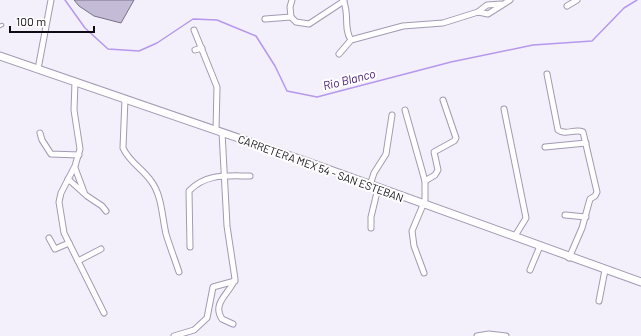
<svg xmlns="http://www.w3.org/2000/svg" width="641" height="336" viewBox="0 0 641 336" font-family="Barlow,sans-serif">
  <rect width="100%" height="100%" fill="#f3f0fb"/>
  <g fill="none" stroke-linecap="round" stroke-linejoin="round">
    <polyline stroke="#b697eb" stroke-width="1.5" points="65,0 85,28 108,49 139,51 157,43 193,19 217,20 256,36 275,66 287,91 317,97 451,62 533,45 592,41 624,8 637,0"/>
  </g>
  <polygon fill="#c4bbd6" stroke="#787088" points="74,0 134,0 121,23 94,16 79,6"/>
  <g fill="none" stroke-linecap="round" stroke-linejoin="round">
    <defs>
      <polyline id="lane" points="0,26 2,25"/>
      <g id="street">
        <path d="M343,0C350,14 343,28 351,40"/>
        <polyline points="567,6 577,0"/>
        <polyline points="478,12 487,5 501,4"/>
        <polyline points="291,17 296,22 309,24 344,1"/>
        <polyline points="291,17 290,7 292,0"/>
        <polyline points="265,19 291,17"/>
        <polyline points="194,30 217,87 216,130"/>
        <polyline points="195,50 202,48"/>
        <polyline points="339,54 351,40 403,26 443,23 478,12 488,14 510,0"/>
        <polyline points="38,69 51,0"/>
        <path d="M547,74L558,130C566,136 575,128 583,132L597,192L595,196L590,199L582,228L569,258"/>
        <polyline points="75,82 74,110 80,149 75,166 61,193 59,202 64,233 104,313"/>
        <path d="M125,99L123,148C130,163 142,168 151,181C162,195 162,217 166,234C170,247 175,260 179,272"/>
        <polyline points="504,109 526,218 515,236"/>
        <polyline points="405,110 425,181 425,200 412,231 414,246 424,273"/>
        <path d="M222,132L227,226L235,279C231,292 211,303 222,319L233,324"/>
        <polyline points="40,133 42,140 51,154 79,155"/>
        <polyline points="545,147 586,143"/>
        <polyline points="75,168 84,192"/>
        <polyline points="68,179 87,196 102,206 106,211"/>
        <polyline points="425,181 435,175 438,170 434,152 454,141 456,138 443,100"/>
        <polyline points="370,185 374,173 386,154 392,115"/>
        <polyline points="565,215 586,217"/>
        <polyline points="371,228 371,217 378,188"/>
        <polyline points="49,238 55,249 69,243"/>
        <path d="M190,247L189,191C206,173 227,176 250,176"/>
        <polyline points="78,261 101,249"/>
        <polyline points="530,270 540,246"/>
        <polyline points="599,301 605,270"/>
        <polyline points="174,336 194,330 207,318 213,287 235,281"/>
        <polyline points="477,336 489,334 506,336"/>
      </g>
      <polyline id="secondary" points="0,56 308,162 641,282"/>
    </defs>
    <use href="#lane" stroke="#a29ab3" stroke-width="4.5"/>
    <use href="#street" stroke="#a29ab3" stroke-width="7"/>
    <use href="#secondary" stroke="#a29ab3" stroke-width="9"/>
    <use href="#lane" stroke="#fff" stroke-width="2.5"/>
    <use href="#street" stroke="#fff" stroke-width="5"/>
    <use href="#secondary" stroke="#fff" stroke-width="7"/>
  </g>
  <g text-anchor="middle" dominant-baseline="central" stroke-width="4" stroke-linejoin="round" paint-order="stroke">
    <g font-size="11" fill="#0e0b14" stroke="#fff">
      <text transform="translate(321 168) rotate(20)">CARRETERA MEX 54 - SAN ESTEBAN</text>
    </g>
    <g font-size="12" font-style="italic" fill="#431175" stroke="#fff">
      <text transform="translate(349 79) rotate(-14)">Rio Blanco</text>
    </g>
  </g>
  <path d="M10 26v6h84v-6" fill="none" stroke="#0e0b14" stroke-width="2"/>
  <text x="16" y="26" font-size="12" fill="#0e0b14" stroke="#ffffff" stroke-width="3" paint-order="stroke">100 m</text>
</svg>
